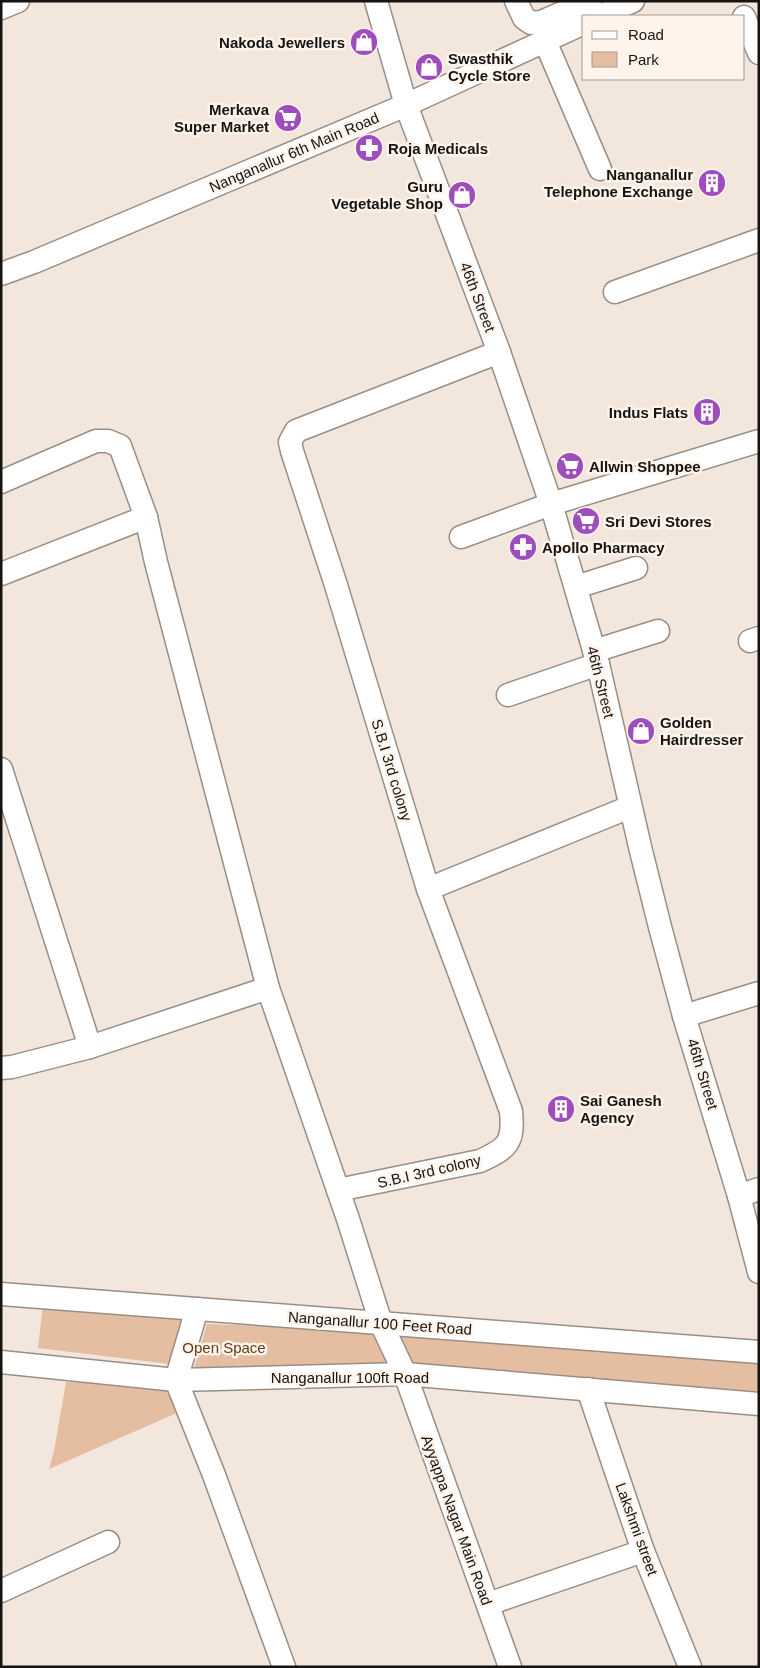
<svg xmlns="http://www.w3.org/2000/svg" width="760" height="1668" viewBox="0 0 760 1668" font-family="Helvetica,sans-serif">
  <rect width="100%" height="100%" fill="#f3e6dd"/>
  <g fill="#e5bea2">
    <polygon points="43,1304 184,1319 177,1365 38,1348"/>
    <polygon points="207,1324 377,1330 390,1368 194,1368"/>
    <polygon points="393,1330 759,1360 759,1397 408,1367"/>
    <polygon points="66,1382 165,1386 177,1413 49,1469 54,1451"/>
  </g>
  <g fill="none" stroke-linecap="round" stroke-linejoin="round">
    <defs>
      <g id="minor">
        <polyline points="376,1 406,105 499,352 551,504 598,664 641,851 660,927 684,1016 739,1196 759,1272"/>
        <polyline points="516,1 524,18 531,23 541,22 590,1"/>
        <polyline points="1,8 18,1"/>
        <polyline points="600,16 633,1"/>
        <polyline points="744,17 759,53"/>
        <polyline points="545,41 600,169"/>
        <polyline points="1,274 34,262 406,105 584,23"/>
        <polyline points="615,292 759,240"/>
        <polyline points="1,482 96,441 108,441 120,446 146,517 156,562 268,988 348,1219 381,1323 405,1374 510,1667"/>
        <polyline points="461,537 551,504 759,441"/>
        <polyline points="1,574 146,517"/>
        <polyline points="576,587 636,568"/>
        <polyline points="750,641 759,638"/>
        <polyline points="594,651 658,631"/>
        <polyline points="508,695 598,664"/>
        <polyline points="1,769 90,1047"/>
        <polyline points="428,889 630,807"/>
        <polyline points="684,1016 759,993"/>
        <polyline points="1,1068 12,1067 90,1047 268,988"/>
        <path d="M338,1190L480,1161C508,1148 514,1143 511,1111L428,889L335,582L292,451L290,442L296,431L499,352"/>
        <polyline points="739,1196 759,1189"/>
        <polyline points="1,1294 759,1352"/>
        <polyline points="197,1309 176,1380 214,1475 284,1667"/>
        <polyline points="1,1362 176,1380 405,1374 759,1404"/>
        <polyline points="588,1389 643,1551 690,1667"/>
        <polyline points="1,1591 108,1542"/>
        <polyline points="488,1604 643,1551"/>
      </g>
    </defs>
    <use href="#minor" stroke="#998e85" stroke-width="25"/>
    <use href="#minor" stroke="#fff" stroke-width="22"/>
  </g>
  <defs>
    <symbol id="shop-disc" viewBox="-11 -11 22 22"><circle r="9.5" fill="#9d4dbc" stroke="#fef4ec"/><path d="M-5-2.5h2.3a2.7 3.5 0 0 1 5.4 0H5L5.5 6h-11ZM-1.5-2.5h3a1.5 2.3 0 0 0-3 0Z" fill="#fff"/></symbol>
    <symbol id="supermarket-disc" viewBox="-11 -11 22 22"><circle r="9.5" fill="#9d4dbc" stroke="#fef4ec"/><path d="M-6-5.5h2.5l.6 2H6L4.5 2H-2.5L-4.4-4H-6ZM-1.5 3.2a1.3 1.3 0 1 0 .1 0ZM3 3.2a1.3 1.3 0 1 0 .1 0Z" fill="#fff"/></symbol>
    <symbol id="pharmacy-disc" viewBox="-11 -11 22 22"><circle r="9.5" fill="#9d4dbc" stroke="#fef4ec"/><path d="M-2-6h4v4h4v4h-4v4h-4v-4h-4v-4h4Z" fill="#fff"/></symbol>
    <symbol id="building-disc" viewBox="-11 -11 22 22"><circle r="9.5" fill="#9d4dbc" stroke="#fef4ec"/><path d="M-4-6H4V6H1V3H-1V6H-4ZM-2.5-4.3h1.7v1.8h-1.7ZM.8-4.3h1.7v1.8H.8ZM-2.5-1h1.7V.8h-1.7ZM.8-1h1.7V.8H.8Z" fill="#fff"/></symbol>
  </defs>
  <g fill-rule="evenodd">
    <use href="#shop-disc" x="348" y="26" width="32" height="32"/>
    <use href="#shop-disc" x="413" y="51" width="32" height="32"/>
    <use href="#supermarket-disc" x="272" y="102" width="32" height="32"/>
    <use href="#pharmacy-disc" x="353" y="132" width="32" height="32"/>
    <use href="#building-disc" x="696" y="167" width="32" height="32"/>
    <use href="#shop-disc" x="446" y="179" width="32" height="32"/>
    <use href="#building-disc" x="691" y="396" width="32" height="32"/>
    <use href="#supermarket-disc" x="554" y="450" width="32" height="32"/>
    <use href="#supermarket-disc" x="570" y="505" width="32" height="32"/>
    <use href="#pharmacy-disc" x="507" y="531" width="32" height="32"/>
    <use href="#shop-disc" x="625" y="715" width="32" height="32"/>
    <use href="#building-disc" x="545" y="1093" width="32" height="32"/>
  </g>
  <g text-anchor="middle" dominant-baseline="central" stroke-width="5" stroke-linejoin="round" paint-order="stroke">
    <g font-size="15" font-weight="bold" fill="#171310" stroke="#fef4ec" text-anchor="start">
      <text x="345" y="42" text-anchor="end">Nakoda Jewellers</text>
      <text x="448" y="58">Swasthik<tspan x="448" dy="17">Cycle Store</tspan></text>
      <text x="269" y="109" text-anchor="end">Merkava<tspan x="269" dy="17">Super Market</tspan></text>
      <text x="388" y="148">Roja Medicals</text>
      <text x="693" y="174" text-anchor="end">Nanganallur<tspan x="693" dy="17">Telephone Exchange</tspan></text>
      <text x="443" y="186" text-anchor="end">Guru<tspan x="443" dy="17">Vegetable Shop</tspan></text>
      <text x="688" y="412" text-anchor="end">Indus Flats</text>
      <text x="589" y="466">Allwin Shoppee</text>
      <text x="605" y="521">Sri Devi Stores</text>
      <text x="542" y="547">Apollo Pharmacy</text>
      <text x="660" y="722">Golden<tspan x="660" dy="17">Hairdresser</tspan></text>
      <text x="580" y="1100">Sai Ganesh<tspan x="580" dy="17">Agency</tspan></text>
    </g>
    <g font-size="15" fill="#171310" stroke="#fef4ec">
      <text transform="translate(294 152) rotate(-23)">Nanganallur 6th Main Road</text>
      <text transform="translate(478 297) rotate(69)">46th Street</text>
      <text transform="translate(601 682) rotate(76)">46th Street</text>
      <text transform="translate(392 770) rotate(73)">S.B.I 3rd colony</text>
      <text transform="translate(703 1074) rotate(73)">46th Street</text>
      <text transform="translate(429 1171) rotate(-13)">S.B.I 3rd colony</text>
      <text transform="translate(380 1323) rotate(4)">Nanganallur 100 Feet Road</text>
      <text x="350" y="1377">Nanganallur 100ft Road</text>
      <text transform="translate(457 1520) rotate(70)">Ayyappa Nagar Main Road</text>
      <text transform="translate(637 1529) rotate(70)">Lakshmi street</text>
    </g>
    <g font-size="15" fill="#653b15" stroke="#fef4ec">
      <text x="224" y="1347">Open Space</text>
    </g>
  </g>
  <rect width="760" height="1668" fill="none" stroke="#171310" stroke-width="5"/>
  <rect x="582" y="15" width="162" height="65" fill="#fef4ec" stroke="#a29a94"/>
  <rect x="592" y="31" width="25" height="8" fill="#ffffff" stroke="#a29a94"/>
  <text x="628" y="40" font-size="15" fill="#171310">Road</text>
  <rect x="592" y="52" width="25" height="15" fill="#e5bea2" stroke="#a29a94"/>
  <text x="628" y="65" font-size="15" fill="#171310">Park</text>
</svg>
